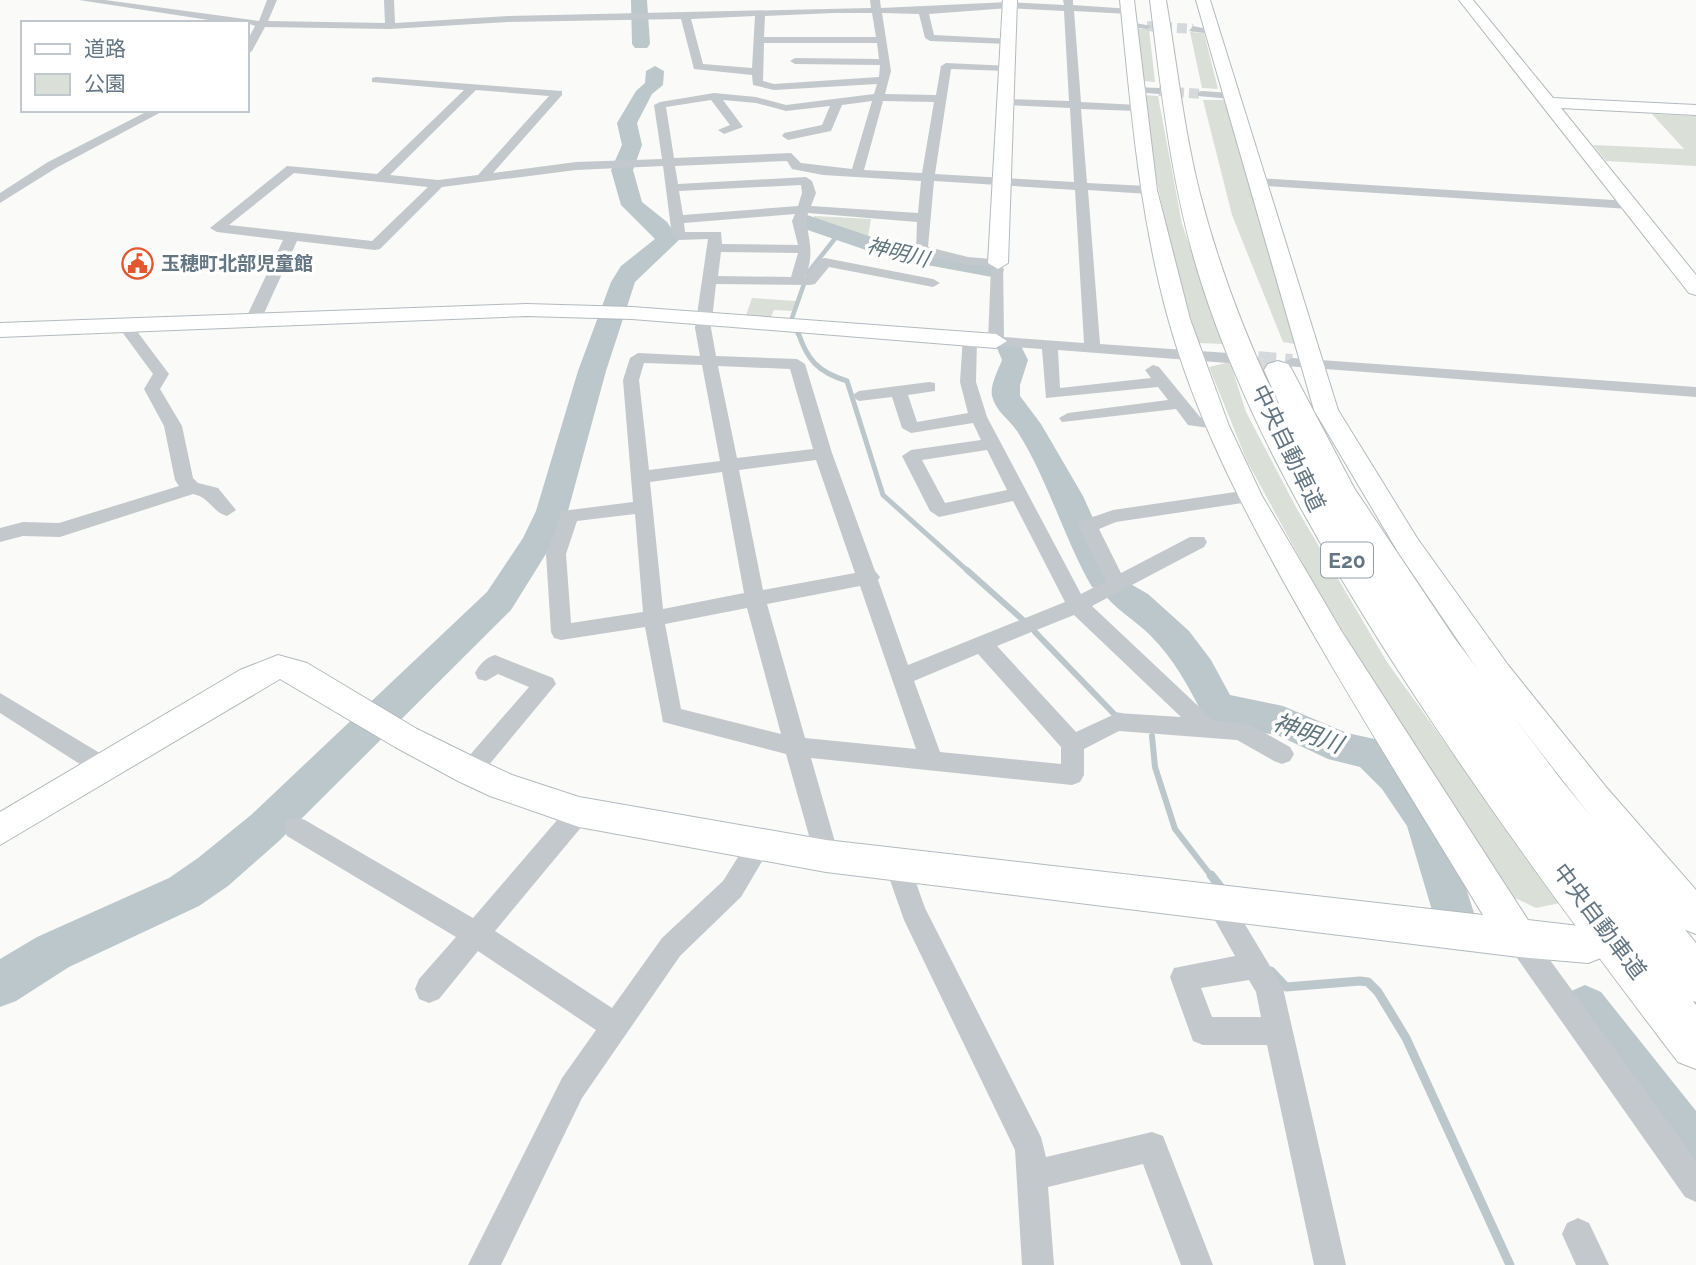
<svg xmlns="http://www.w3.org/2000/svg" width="1696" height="1265" viewBox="0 0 1696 1265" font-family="Raleway,'Noto Sans JP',sans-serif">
  <rect width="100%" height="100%" fill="#fafaf8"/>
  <g fill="#dadfd7">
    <polygon points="1137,29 1149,29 1155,82 1143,81"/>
    <polygon points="1190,32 1204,33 1218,89 1202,88"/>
    <path d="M1143,95L1158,96L1182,224L1224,344L1198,343C1174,260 1153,180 1143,95Z"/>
    <polygon points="1203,100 1224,100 1295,344 1283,342 1232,215"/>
    <polygon points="1652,114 1696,116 1696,166 1606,161 1593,145 1684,149"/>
    <polygon points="814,216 871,219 867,243 811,222"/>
    <polygon points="752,298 796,301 793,311 774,310 770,319 745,318"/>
    <polygon points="1230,362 1246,412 1297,509 1387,662 1560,903 1536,908 1515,898 1363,665 1309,575 1247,461 1209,367"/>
  </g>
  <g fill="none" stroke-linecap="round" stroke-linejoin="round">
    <g stroke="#bbc7cb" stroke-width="4.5">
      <polyline points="807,274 837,236"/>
      <polyline points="792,318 804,284"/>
      <polyline points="797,330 798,334"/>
    </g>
    <path stroke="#bbc7cb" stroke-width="5" d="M798,332C807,360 818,372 847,381L883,495L969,572"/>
    <g stroke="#bbc7cb" stroke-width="6">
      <polyline points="967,570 1023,620"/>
      <polyline points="1035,632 1115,715 1121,716"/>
      <polyline points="1152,736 1155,767 1175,829 1212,877"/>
    </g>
    <g stroke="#bbc7cb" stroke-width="9">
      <polyline points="1211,875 1222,889"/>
      <polyline points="1271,971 1286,987 1360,981 1368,982 1378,992 1406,1038 1510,1265"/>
    </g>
    <g fill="#bbc7cb" fill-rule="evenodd">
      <polygon points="631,0 647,0 650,44 647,48 635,48 632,44"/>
      <polygon points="655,66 664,71 663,85 652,94 637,123 642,145 633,170 642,202 667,222 679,240 635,282 606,371 568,511 554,541 511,610 279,841 228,886 199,906 69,967 16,1001 0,1007 0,959 37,937 169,878 198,858 251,815 487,592 523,538 536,511 578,371 611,282 621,266 655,239 621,205 611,170 622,145 617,123 636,91 645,83 646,71"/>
      <polygon points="807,215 904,248 992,263 1001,265 1004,270 1001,275 992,277 889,258 799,227 796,222"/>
      <path d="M1010,340L1019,342L1028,360L1020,385V396L1041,424L1083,496L1120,578L1148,594L1189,631L1211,660L1230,695L1283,706L1347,733L1384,741L1410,765L1440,807L1474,913L1467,927L1452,933L1437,927L1407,826L1382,789L1360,767L1328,759L1277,735L1237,729L1204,717C1189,687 1174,659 1150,635C1135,620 1113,608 1102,591L1092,587C1063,537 1049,481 1017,431C1009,419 996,412 992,396C990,384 998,371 1002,360L997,348L1001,342Z"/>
      <polygon points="1585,985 1601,992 1696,1111 1696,1177 1678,1170 1569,1024 1562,1008 1569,992"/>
    </g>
    <g stroke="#d5d9db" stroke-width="10" stroke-dasharray="10 5" stroke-linecap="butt">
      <polyline points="1147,26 1193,29"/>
      <polyline points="1159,91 1202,94"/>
    </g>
    <polyline stroke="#d5d9db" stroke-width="18" stroke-dasharray="18 9" stroke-linecap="butt" points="1231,358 1292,363"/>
    <defs>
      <g id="secondary">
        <polygon points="1003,0 1017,0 1008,263 998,269 988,263"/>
        <path d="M1120,0H1134L1157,190L1190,319L1229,426L1262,496L1342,632L1528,920L1588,927L1601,932L1607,945L1601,958L1588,963L1519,957L826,872L579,827L490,796L458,781L395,747L280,679L0,845V812L240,670L278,655L307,663L417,729L482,761L512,775L579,797L826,840L1483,915C1418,808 1351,702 1290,593C1241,505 1195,416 1168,318C1139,213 1131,108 1120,0Z"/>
        <polygon points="1196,0 1210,0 1338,410 1417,538 1508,665 1606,787 1696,890 1696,934 1683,929 1632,869 1486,682 1398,552 1314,410"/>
        <polygon points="1459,0 1473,0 1553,98 1696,105 1696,115 1561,108 1696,275 1696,295 1689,293"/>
        <polygon points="526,304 632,307 996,334 1007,341 996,348 632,319 526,316 0,337 0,323"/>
      </g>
      <path id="highway" d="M1150,0H1166C1177,65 1184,131 1200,194C1221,275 1252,354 1290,428L1264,370L1268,364L1278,361L1288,364L1292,370L1354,488L1455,639L1562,781L1696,943V1002L1693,1001L1696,1005V1069L1678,1062C1574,926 1472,787 1380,642C1310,530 1243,412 1202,285C1172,192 1162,97 1150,0Z"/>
    </defs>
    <use href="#secondary" stroke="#b3babf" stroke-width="2"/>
    <use href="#highway" stroke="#b4b9bd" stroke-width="2"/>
    <g fill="#c3c8cc" fill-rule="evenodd">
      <path d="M79,0H105L259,21L267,0H277L268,21L385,23L384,0H394L395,23L508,16L871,8L870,0H880L881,8L1009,2L1064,5L1063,0H1073V5L1131,9L1128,14L1074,11L1081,102L1138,105L1144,108L1138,111L1081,109L1087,183L1148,186L1154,190L1148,194L1088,190L1100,344L1228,353L1236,358L1228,363L1058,350L1060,388L1151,378L1145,370L1153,365L1159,367L1200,417L1223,422L1226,426L1223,430L1188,425L1176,409L1062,422L1059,418L1068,413L1168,400L1158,387L1046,398L1042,349L996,346L988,341L991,267L968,265L916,253L917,222L808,213C803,230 818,248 805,277L820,259L825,258L933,279L940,283L933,287L829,267L815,284L810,285L716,284L711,328L716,356L797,359L805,364L832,453L875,571L880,577L878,580L908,665L1065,602L1013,501L939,517L930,511L902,456L911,450L981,440L973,423L911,433L902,428L892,397L859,401L851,396L859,391L929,382L935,383V391L908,395L917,422L968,413L960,382L963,336H975L977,339L976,382L987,417L1081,594L1106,581L1078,526L1081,521L1113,510L1249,490L1256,492L1258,496L1249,502L1116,522L1099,529L1121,573L1190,537H1204L1207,542L1204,547L1092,606L1213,720L1249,724L1290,747L1294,754L1290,761L1282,764L1274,761L1237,740L1119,731L1084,749V775L1080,782L1072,785L811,758L839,856L835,864L826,867L817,864L786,754L663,722L645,627L561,640L554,638L551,632L546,554L562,511L633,502L623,380L630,358L638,353L700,356L695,328L708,239L679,240L672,236L663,166L576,170L442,187L380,249L375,250L297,241L261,320L253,325L245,320L283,240L217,232L210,228L287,166L377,174L464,90L372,82V78L376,77L562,91V95L493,173L576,162L662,159L654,105L660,102L714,93L756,97L786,105L874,94L877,84L774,90L753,85L752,75L694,69L681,19L508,22L390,29L265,27L252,51L247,54V41L255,26L247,23H228ZM1009,8L1064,11L1069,101L1005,99L999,102L1005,105L1070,108L1074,182L935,174L951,69L1007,71L1011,70V66L946,63L941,66L936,95L885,94L891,71L882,13L919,14L925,38L930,41L1008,44L1012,43V39L934,35L929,14ZM834,13H872L876,37H764L765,16ZM755,16L752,68L703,64L691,19ZM764,43H877L879,59L795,58L790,61L795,64L880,65L879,77L774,84L763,81ZM476,90L549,96L478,175L438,180L390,175ZM711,100L730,125L718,130L724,134L743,127L723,100L756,103L786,111L830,106L822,125L784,133L782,136L788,140L831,131L842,105L872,101L852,169L801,163L791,153L674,158L666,107ZM883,101L934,102L922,173L864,170ZM787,161L792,169L823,175L921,181L918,213L811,206L816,193L812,181L806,177L678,184L675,166ZM294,173L428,187L372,241L229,225ZM934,181L1075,190L1084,343L1004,337L1003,260L968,257L928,247ZM801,185L802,193L798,206L683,215L679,191ZM795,214L792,221L798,245L722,244L721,232H685L684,223ZM721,252L798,253L791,277L718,276ZM644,363L702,365L720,461L649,470L639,380ZM718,366L790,369L813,449L737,458ZM987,450L1007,490L945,503L922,460ZM816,460L855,573L763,590L739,470ZM722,472L744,593L663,609L650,482ZM635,514L643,612L571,623L566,554L577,521ZM860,586L916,749L805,738L767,604ZM747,608L781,734L681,709L665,624ZM1074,615L1181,717L1117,713L1076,732L997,646ZM978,654L1061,747V764L940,752L914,681Z"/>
      <polygon points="1129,22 1152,26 1147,29 1125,27"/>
      <polygon points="1193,26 1217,31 1212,34 1189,31"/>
      <polygon points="1136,87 1159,88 1165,91 1159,94 1132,92 1132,88"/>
      <polygon points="1202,91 1231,93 1237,96 1231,99 1198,96 1198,92"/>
      <polygon points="150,110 165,110 56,168 0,203 0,193 48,162"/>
      <polygon points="1257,178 1629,201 1636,205 1629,209 1252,185 1252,179"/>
      <path d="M125,320L130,322L169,374L160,389L182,426L193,478L198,483L218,488L236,510L227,516C212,512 211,498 193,494L60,537L23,536L0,542V528L23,522L59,523L179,486L175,480L164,426L144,389L153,374L117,325Z"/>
      <polygon points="1292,358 1696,387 1696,397 1286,366 1284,363"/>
      <path d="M495,655L553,678L556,684L478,778L470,781L462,778L458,771L462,764L529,687L498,674L486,681L478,679L475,673C480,664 485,658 495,655Z"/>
      <polygon points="0,693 113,761 117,768 113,775 105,778 97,775 0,713"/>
      <polygon points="579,801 588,805 591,812 588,819 495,931 612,1008 662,938 723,881 750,838 759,835 768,838 771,846 741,897 680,956 582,1098 501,1265 468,1265 562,1078 596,1030 478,951 439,999 429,1003 419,999 415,989 419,979 456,937 287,836 284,828 287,820 296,817 305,820 473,918 570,805"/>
      <polygon points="897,852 906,855 925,908 1041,1137 1046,1157 1152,1132 1163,1136 1213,1265 1181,1265 1143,1164 1048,1187 1054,1265 1022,1265 1015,1150 904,920 884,863 888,855"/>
      <path d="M1216,887L1225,891L1283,988L1346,1265H1314L1267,1045H1203L1193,1041L1170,977L1174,968L1235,956L1203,899L1207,891ZM1249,980L1256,992L1261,1017H1212L1201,988Z"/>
      <polygon points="1519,926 1528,930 1696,1160 1696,1202 1685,1197 1510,948 1506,939 1510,930"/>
      <polygon points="1578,1218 1589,1223 1609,1265 1576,1265 1562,1234 1567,1223"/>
    </g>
    <use href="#secondary" fill="#fff" fill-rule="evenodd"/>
    <use href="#highway" fill="#fff" fill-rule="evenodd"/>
  </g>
  <defs>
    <symbol id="civic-ring" viewBox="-11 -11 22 22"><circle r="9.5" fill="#fff" stroke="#e4572e" stroke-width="1.5"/><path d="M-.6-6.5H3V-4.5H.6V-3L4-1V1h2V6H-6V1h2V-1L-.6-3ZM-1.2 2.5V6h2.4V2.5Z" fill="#e4572e"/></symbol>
  </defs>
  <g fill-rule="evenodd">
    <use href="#civic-ring" x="120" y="246" width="35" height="35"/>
  </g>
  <g text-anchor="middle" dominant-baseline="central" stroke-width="7" stroke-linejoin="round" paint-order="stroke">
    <g font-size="19" font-weight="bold" fill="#657683" stroke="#fff" text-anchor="start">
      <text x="161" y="263">玉穂町北部児童館</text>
    </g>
    <g font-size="21" font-style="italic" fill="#60757c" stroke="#fff">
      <text transform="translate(898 252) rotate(14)">神明川</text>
    </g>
    <rect fill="#fff" stroke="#939fa8" stroke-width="2" x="1321" y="542.5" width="52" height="35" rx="5"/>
    <g font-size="21" font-weight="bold" fill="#657683">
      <text x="1347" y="560">E20</text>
    </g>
    <g font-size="23" fill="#657683" stroke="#fff">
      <text transform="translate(1289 448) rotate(64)">中央自動車道</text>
      <text transform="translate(1600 921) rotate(53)">中央自動車道</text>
    </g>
    <g font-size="24" font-style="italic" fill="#60757c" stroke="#fff">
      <text transform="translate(1308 733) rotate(20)">神明川</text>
    </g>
  </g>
  <rect x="21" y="21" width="228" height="91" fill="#ffffff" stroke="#c1c8cd" stroke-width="2"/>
  <rect x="35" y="44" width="35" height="10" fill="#ffffff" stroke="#c1c8cd" stroke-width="2"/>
  <text x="84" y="56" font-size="21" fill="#657683">道路</text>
  <rect x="35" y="74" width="35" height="21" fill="#dadfd7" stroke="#c1c8cd" stroke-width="2"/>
  <text x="84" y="91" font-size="21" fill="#657683">公園</text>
</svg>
